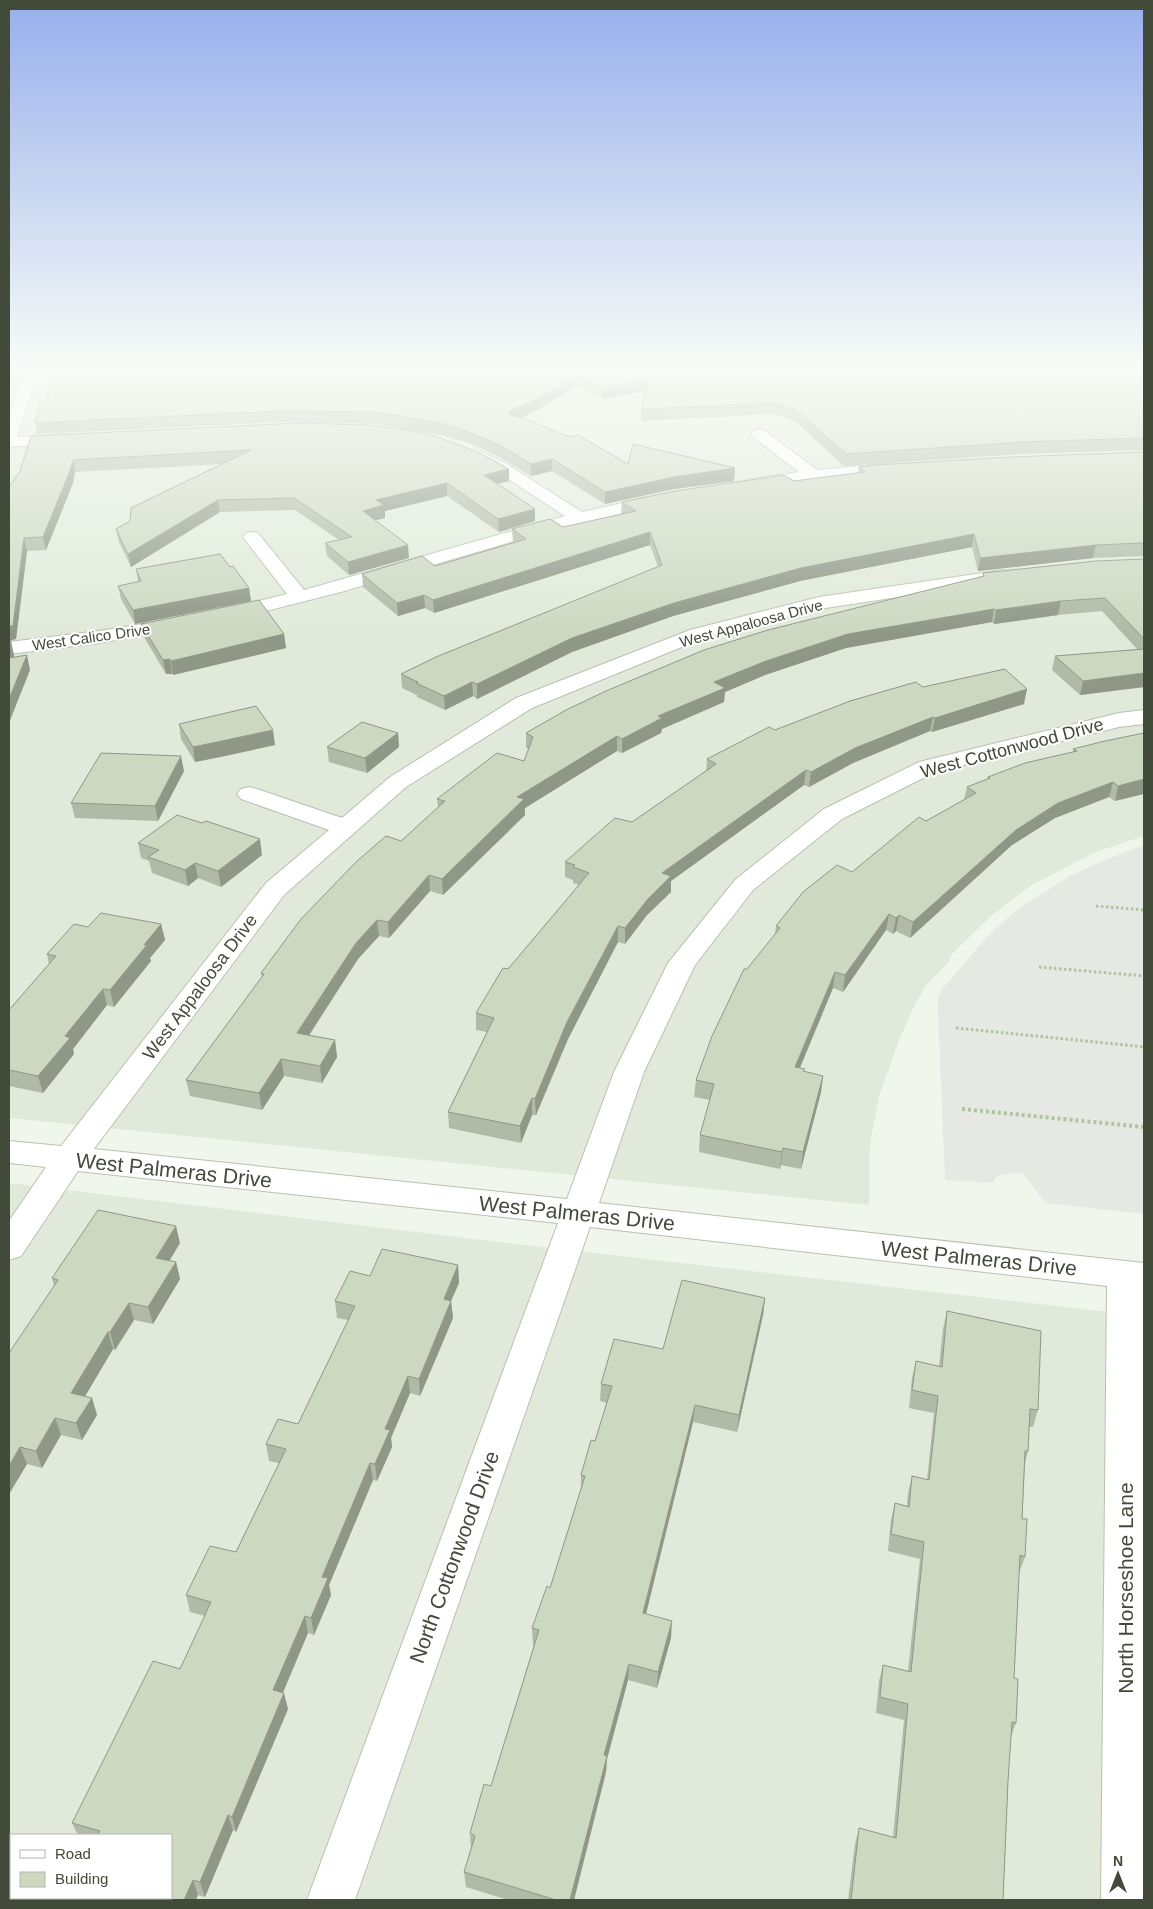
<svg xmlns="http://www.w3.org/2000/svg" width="1153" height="1909" viewBox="0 0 1153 1909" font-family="Helvetica,sans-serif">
  <rect width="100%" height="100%" fill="#f0f6ec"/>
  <g fill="#e1eada" fill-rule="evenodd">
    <polygon points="81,367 1144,367 1144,836 1096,852 1030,886 990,917 952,954 948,963 927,984 915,1004 899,1040 879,1097 870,1143 869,1205 9,1118 9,371"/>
    <path d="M9,1183L525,1245L1144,1316V1900H9ZM11,1835H171V1898H11Z"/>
  </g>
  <polygon fill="#e6e8e3" points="1144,845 1144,1214 1046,1203 1023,1174 1018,1173 1001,1175 995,1178 993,1183 945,1180 938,1013 938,998 942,989 987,937 1014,912 1068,877 1100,862"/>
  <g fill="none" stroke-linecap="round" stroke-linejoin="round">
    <defs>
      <g id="street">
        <polygon points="26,367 40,367 17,437 65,434 71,436 73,439 71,442 9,447 9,416"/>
        <polygon points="759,429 765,431 817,470 896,463 902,465 904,468 902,471 896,473 813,480 752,489 746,488 744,484 746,480 799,472 753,437 751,434 753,431"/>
        <polygon points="477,450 505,463 582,512 658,495 664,496 667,500 664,504 555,529 341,592 226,621 219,619 216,615 219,611 287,594 243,537 246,533 252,532 258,533 304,590 565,516 493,469 471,458 469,455 471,452"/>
        <polygon points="1003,570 1010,572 1012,576 1010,580 819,609 704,638 532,708 406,787 284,895 94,1149 567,1199 614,1072 668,963 735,880 824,809 919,762 1119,713 1144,710 1144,724 1119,727 935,772 842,819 753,890 695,965 644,1072 599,1203 1144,1263 1144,1291 1143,1290 1144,1900 1101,1900 1107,1286 590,1227 355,1900 307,1900 558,1223 78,1171 21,1256 9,1260 9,1221 46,1167 9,1163 9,1141 61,1146 266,883 329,830 241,799 237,794 241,789 249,787 257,789 342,818 390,777 516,698 690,630 819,597"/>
        <polygon points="179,618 186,620 189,624 186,628 99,643 9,654 9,642 99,631"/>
      </g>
    </defs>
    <use href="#street" stroke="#b7c2ae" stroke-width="2"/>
    <g stroke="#b0c49f" stroke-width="3" stroke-dasharray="2.5 2.5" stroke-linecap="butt">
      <polyline points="1096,906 1144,910"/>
      <polyline points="1039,967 1144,976"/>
      <polyline points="956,1028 1144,1047"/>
    </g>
    <polyline stroke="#b0c49f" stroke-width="4" stroke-dasharray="3 3" stroke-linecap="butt" points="962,1109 1144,1127"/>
    <use href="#street" fill="#fff" fill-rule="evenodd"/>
  </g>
  <g fill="#b0baa6">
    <polygon points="56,367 1144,367 1144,450 1021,454 844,466 796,422 776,414 641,421 641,409 646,390 603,399 575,387 539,409 521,418 628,464 735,468 734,481 674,489 605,504 552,471 531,476 501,458 472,444 441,435 377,424 281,422 37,434 35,423 45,404"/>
    <polygon points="299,423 509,481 498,484 535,509 535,521 499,532 447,496 385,511 385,518 375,520 409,558 349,575 327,556 325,543 339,540 295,510 220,512 131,567 119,542 116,529 223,464 75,472 73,483 46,550 27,551 16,639 20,471 31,436"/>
    <polygon points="1144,452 1144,556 1093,558 978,571 972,547 800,581 673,616 572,652 477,699 473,696 445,710 417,697 417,695 402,688 401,674 658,567 650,545 434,613 425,608 398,616 363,587 362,574 435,566 514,542 513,542 512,529 563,527 621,514 622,502 858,473 859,467"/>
    <polygon points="1144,559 1144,687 1080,695 1052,670 1055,656 1138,650 1102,611 1058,615 994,624 992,622 846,648 765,675 725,692 724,702 662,729 661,733 622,753 617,751 525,808 525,815 443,895 430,891 389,938 379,936 358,959 309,1036 335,1040 337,1057 322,1083 284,1076 262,1110 190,1096 186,1080 262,977 261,973 401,841 438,808 437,799 524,761 529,749 526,748 526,733 983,576 983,573"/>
    <polygon points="230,567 249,588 251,601 135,624 121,599 118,586 138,582 136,569"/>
    <polygon points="141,624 284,634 286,648 173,675 172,674 166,674 144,637"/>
    <polygon points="923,687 1024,704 932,732 930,731 853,763 809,787 804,785 671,881 671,892 647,915 625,944 618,942 568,1039 536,1115 532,1115 521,1143 449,1128 448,1112 487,1032 476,1030 476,1013 508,969 579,885 573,883 573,880 565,877 565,862 632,822 706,771 707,759 775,730"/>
    <polygon points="179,724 275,745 225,756 195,762 181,739"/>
    <polygon points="398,733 399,747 367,773 329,762 327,747"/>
    <polygon points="1144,733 1115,801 1109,797 1055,818 1012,845 910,938 896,931 893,934 886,930 843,992 833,988 800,1068 804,1072 823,1076 821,1092 801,1169 781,1165 780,1169 699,1152 700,1135 710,1100 694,1097 696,1080 775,934 776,926 926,821 964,800 967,787 987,779 988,777 1073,752 1073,749"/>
    <polygon points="184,771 158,821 75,818 71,803"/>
    <polygon points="138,843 262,855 221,887 198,878 188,886 152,873 149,861 141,858"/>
    <polygon points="161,924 165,940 150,958 151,961 114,1007 107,1005 73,1049 74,1054 43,1093 9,1086 9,1010 49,964 47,954 88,927"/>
    <polygon points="180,1243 169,1260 176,1262 180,1279 153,1324 134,1320 115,1350 113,1349 85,1396 92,1398 97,1415 82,1440 61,1435 42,1468 27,1464 9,1494 54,1285 52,1278"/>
    <polygon points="458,1265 459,1283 451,1301 453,1318 420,1396 410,1393 391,1438 392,1447 377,1481 373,1480 329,1585 331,1595 314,1635 308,1633 283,1693 288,1709 236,1832 233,1830 205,1897 198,1895 171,1835 78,1835 72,1823 180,1669 205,1616 190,1612 186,1595 236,1552 279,1463 269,1461 266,1444 298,1424 348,1320 337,1318 335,1301 370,1276"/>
    <polygon points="765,1298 763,1315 737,1432 693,1422 646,1614 671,1638 657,1688 628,1680 607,1759 606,1772 574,1900 508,1900 466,1887 464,1872 471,1849 470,1833 491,1786 534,1645 533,1645 532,1628 550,1588 581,1489 581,1475 595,1441 607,1403 600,1401 601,1384 663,1349"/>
    <polygon points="947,1311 1038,1410 1033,1427 1029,1427 1028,1451 1025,1463 1022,1519 1025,1557 1019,1573 1014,1678 1016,1723 1011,1737 1008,1781 1003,1900 848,1900 855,1844 859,1828 893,1837 904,1720 876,1713 879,1681 883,1665 908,1671 920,1559 888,1551 891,1520 895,1503 907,1506 908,1493 912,1476 927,1480 934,1413 909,1408 912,1378 916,1361 939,1366 943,1329"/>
  </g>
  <g fill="#909787">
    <polygon points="575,376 575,387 539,409 513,422 508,412"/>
    <polygon points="649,379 649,390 603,399 603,388"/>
    <polygon points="552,459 552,471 531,476 531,464"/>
    <polygon points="73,460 75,472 73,483 46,550 43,537"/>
    <polygon points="735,468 734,481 674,489 605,504 605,492 674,477"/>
    <polygon points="509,469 509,481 485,487 484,475"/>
    <polygon points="447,483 447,496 385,511 385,518 364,523 363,511 376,500"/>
    <polygon points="218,500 220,512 131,567 128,554"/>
    <polygon points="535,509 535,521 499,532 498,519"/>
    <polygon points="650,532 650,545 434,613 433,600"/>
    <polygon points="974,534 972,547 800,581 673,616 572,652 477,699 477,684 572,638 674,603 801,568"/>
    <polygon points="24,538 27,551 16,639 9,641 9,626"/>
    <polygon points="408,545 409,558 349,575 348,562"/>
    <polygon points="1096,545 1093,558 978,571 980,558"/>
    <polygon points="249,588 251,601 135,624 133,610"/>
    <polygon points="424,595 425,608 398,616 397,603"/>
    <polygon points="1061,601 1058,615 994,624 996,610"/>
    <polygon points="994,609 992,622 846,648 765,675 725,692 724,702 662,729 661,733 622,753 622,739 714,682 766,661 848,634"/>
    <polygon points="284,634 286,648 173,675 171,661"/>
    <polygon points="11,641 14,655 12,672 9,658"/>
    <polygon points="27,655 30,670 9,723 9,699"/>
    <polygon points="170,659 172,674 166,674 163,660"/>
    <polygon points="1144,673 1144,687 1080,695 1083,681"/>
    <polygon points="472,682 473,696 445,710 444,696"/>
    <polygon points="1027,689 1024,704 932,732 935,718"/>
    <polygon points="933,717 930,731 853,763 809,787 811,772 855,748"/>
    <polygon points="273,730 275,745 225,756 195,762 193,747"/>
    <polygon points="398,733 399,747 367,773 365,758"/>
    <polygon points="617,736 617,751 525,808 525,815 443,895 442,879 517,797"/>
    <polygon points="181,756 184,771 158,821 155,806"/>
    <polygon points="806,770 804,785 671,881 671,892 647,915 625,944 625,928 662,873"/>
    <polygon points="1144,779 1144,794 1115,801 1118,786"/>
    <polygon points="1113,782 1109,797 1055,818 1012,845 910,938 913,922 1016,830 1058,803"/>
    <polygon points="260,839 262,855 221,887 218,871"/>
    <polygon points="195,863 198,878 188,886 185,870"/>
    <polygon points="429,875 430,891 389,938 388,922"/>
    <polygon points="889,914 886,930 843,992 845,975"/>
    <polygon points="899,915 896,931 893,934 896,918"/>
    <polygon points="377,920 379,936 358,959 299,1050 297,1033 356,943"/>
    <polygon points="161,924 165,940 150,958 151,961 114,1007 110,990 144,945"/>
    <polygon points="618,926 618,942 568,1039 536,1115 535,1099 567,1022"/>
    <polygon points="835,972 833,988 793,1084 795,1067"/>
    <polygon points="103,989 107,1005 73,1049 74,1054 43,1093 38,1076 65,1036"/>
    <polygon points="335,1040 337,1057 322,1083 320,1066"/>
    <polygon points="281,1059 284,1076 262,1110 259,1093"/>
    <polygon points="823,1076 821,1092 801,1169 803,1152"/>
    <polygon points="532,1098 532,1115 521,1143 520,1126"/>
    <polygon points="783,1148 781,1165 780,1169 782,1152"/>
    <polygon points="176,1226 180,1243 161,1275 156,1258"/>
    <polygon points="176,1262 180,1279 153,1324 148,1307"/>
    <polygon points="458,1265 459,1283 451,1301 453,1318 420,1396 419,1379 444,1299"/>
    <polygon points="765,1298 763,1315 737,1432 739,1415"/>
    <polygon points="129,1303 134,1320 115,1350 110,1332"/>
    <polygon points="108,1332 113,1349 77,1410 71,1393"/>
    <polygon points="408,1376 410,1393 391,1438 392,1447 377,1481 375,1464 385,1429"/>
    <polygon points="92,1398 97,1415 82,1440 76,1423"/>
    <polygon points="695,1405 693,1422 642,1630 643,1613"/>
    <polygon points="55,1418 61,1435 42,1468 36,1451"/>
    <polygon points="20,1447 27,1464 9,1494 9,1466"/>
    <polygon points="370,1463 373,1480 329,1585 331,1595 314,1635 311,1618 322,1577"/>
    <polygon points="305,1616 308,1633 277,1706 273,1690"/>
    <polygon points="672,1621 671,1638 657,1688 658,1672"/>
    <polygon points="629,1664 628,1680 607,1759 606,1772 574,1900 570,1900 604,1755"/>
    <polygon points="284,1693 288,1709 236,1832 232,1817"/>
    <polygon points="228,1815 233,1830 205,1897 200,1882"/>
    <polygon points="193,1880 198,1895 196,1900 184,1900"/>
  </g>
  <g fill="#cdd8c1" stroke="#909787">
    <polygon points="56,367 1144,367 1144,438 1023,442 846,454 797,411 777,403 641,409 649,379 603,388 575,376 539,398 508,412 512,414 510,415 523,418 569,437 578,435 628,464 633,444 735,468 674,477 605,492 552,459 531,464 501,446 471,433 440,423 376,412 280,411 35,423 40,404 45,404"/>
    <polygon points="299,423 369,425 415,431 438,437 482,454 509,469 484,475 535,509 498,519 447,483 376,500 384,505 363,511 408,545 348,562 325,543 352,537 294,498 218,500 128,554 116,529 130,521 131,508 251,450 73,460 70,471 43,537 24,538 13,626 9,626 9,487 20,471 31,436"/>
    <polygon points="1144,452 1144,543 1096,545 980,558 974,534 801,568 674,603 572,638 477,684 472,682 444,696 416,683 418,682 401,674 436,657 662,565 650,532 433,600 424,595 397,603 362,574 422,556 435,566 526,539 512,529 550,519 563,527 636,511 622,502 675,491 784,475 794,481 865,472 859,467 876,465 1011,457"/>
    <polygon points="220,554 230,567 233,566 249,588 133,610 118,586 141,581 136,569"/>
    <polygon points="1144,559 1144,639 1105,598 1061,601 996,610 994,609 848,634 766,661 714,682 725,688 658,716 662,718 622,739 617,736 517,797 524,799 442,879 429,875 388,922 377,920 356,943 297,1033 335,1040 320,1066 281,1059 259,1093 186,1080 264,974 261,973 301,919 356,862 386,836 401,841 445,801 437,799 497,753 524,761 533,737 526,733 566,710 606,691 704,650 768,630 984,576 983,573 1096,561"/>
    <polygon points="259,600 284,634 171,661 170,659 163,660 141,624"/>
    <polygon points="9,641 11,641 9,657"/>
    <polygon points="1144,649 1144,673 1083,681 1055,656"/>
    <polygon points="27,655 9,699 9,658"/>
    <polygon points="1005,669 1027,689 935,718 933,717 855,748 811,772 806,770 662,873 671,876 648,899 625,928 618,926 567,1022 535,1099 532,1098 520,1126 448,1112 494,1018 476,1013 503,968 508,969 589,873 573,867 575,865 565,862 615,818 632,822 716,764 707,759 769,727 775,730 850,701 916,682 923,687"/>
    <polygon points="256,706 273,730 222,741 193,747 179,724"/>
    <polygon points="362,722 398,733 365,758 327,747"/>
    <polygon points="1144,733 1144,779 1118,786 1113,782 1058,803 1016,830 913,922 899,915 896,918 889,914 845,975 835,972 795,1067 805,1069 803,1071 823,1076 803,1152 783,1148 782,1152 700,1135 714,1084 696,1080 712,1036 744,969 747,969 780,928 776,926 803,892 837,865 852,872 919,817 926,821 976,793 967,787 990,778 988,777 1025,763 1077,751 1073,749 1105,741"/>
    <polygon points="101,753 181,756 155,806 71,803"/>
    <polygon points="177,815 202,823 206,821 260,839 218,871 195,863 185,870 148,857 159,850 138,843"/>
    <polygon points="101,913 161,924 144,945 147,945 110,990 103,989 65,1036 70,1038 38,1076 9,1070 9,1010 56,956 47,954 74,924 88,927"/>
    <polygon points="98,1210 176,1226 156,1258 176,1262 148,1307 129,1303 110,1332 108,1332 71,1393 92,1398 76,1423 55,1418 36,1451 20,1447 9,1466 9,1353 58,1280 52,1278"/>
    <polygon points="382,1249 458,1265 444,1299 451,1301 419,1379 408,1376 385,1429 390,1430 375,1464 370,1463 322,1577 328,1578 311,1618 305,1616 273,1690 284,1693 232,1817 228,1815 200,1882 193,1880 184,1900 68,1900 69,1898 171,1898 171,1835 98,1835 100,1831 72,1823 153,1661 180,1669 211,1602 186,1595 210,1546 236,1552 286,1449 266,1444 278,1419 298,1424 355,1306 335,1301 350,1271 370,1276"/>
    <polygon points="682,1280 765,1298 739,1415 695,1405 643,1613 672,1621 658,1672 629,1664 604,1755 607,1756 570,1900 556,1900 464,1872 475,1836 470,1833 484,1784 491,1786 539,1630 532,1628 547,1586 550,1588 585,1476 581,1475 591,1440 595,1441 612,1386 601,1384 614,1339 663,1349"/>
    <polygon points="947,1311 1041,1331 1038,1410 1030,1409 1028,1451 1025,1451 1022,1519 1027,1519 1025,1557 1020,1555 1014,1678 1018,1679 1016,1723 1012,1722 1008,1781 1003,1900 851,1900 859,1828 896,1838 908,1704 880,1697 883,1665 911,1672 924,1542 891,1534 895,1503 909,1507 912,1476 929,1480 938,1396 912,1390 916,1361 942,1367"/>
  </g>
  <linearGradient id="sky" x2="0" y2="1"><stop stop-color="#97afec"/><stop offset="0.58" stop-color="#f8fbf6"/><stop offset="1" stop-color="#f8fbf6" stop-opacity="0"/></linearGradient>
  <rect width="1153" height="634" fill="url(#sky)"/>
  <g text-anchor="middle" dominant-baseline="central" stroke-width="4" stroke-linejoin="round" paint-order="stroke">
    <g font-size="15" fill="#424b39" stroke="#fff">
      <text transform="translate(751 623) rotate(-15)">West Appaloosa Drive</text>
      <text transform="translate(91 637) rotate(-8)">West Calico Drive</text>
    </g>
    <g font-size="18" fill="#424b39" stroke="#fff">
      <text transform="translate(1012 748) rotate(-15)">West Cottonwood Drive</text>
      <text transform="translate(200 987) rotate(-53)">West Appaloosa Drive</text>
    </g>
    <g font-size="21" fill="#424b39" stroke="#fff">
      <text transform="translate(174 1170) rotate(6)">West Palmeras Drive</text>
      <text transform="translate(577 1213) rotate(6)">West Palmeras Drive</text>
      <text transform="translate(979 1258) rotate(6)">West Palmeras Drive</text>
      <text transform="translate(454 1557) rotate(-70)">North Cottonwood Drive</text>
      <text transform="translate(1125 1588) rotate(-90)">North Horseshoe Lane</text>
    </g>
  </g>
  <rect width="1153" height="1909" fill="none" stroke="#424b39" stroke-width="20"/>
  <rect x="10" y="1834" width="162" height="65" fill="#ffffff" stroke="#b3b7b0"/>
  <rect x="20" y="1850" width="25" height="8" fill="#ffffff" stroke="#b3b7b0"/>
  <text x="55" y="1859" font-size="15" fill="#424b39">Road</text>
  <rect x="20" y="1872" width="25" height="15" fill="#cdd8c1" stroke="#b3b7b0"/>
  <text x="55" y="1884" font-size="15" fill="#424b39">Building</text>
  <g transform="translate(1118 1874)" stroke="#ffffff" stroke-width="4" paint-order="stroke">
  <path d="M0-4L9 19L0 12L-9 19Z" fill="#424b39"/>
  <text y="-8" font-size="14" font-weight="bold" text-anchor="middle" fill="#424b39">N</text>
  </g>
</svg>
